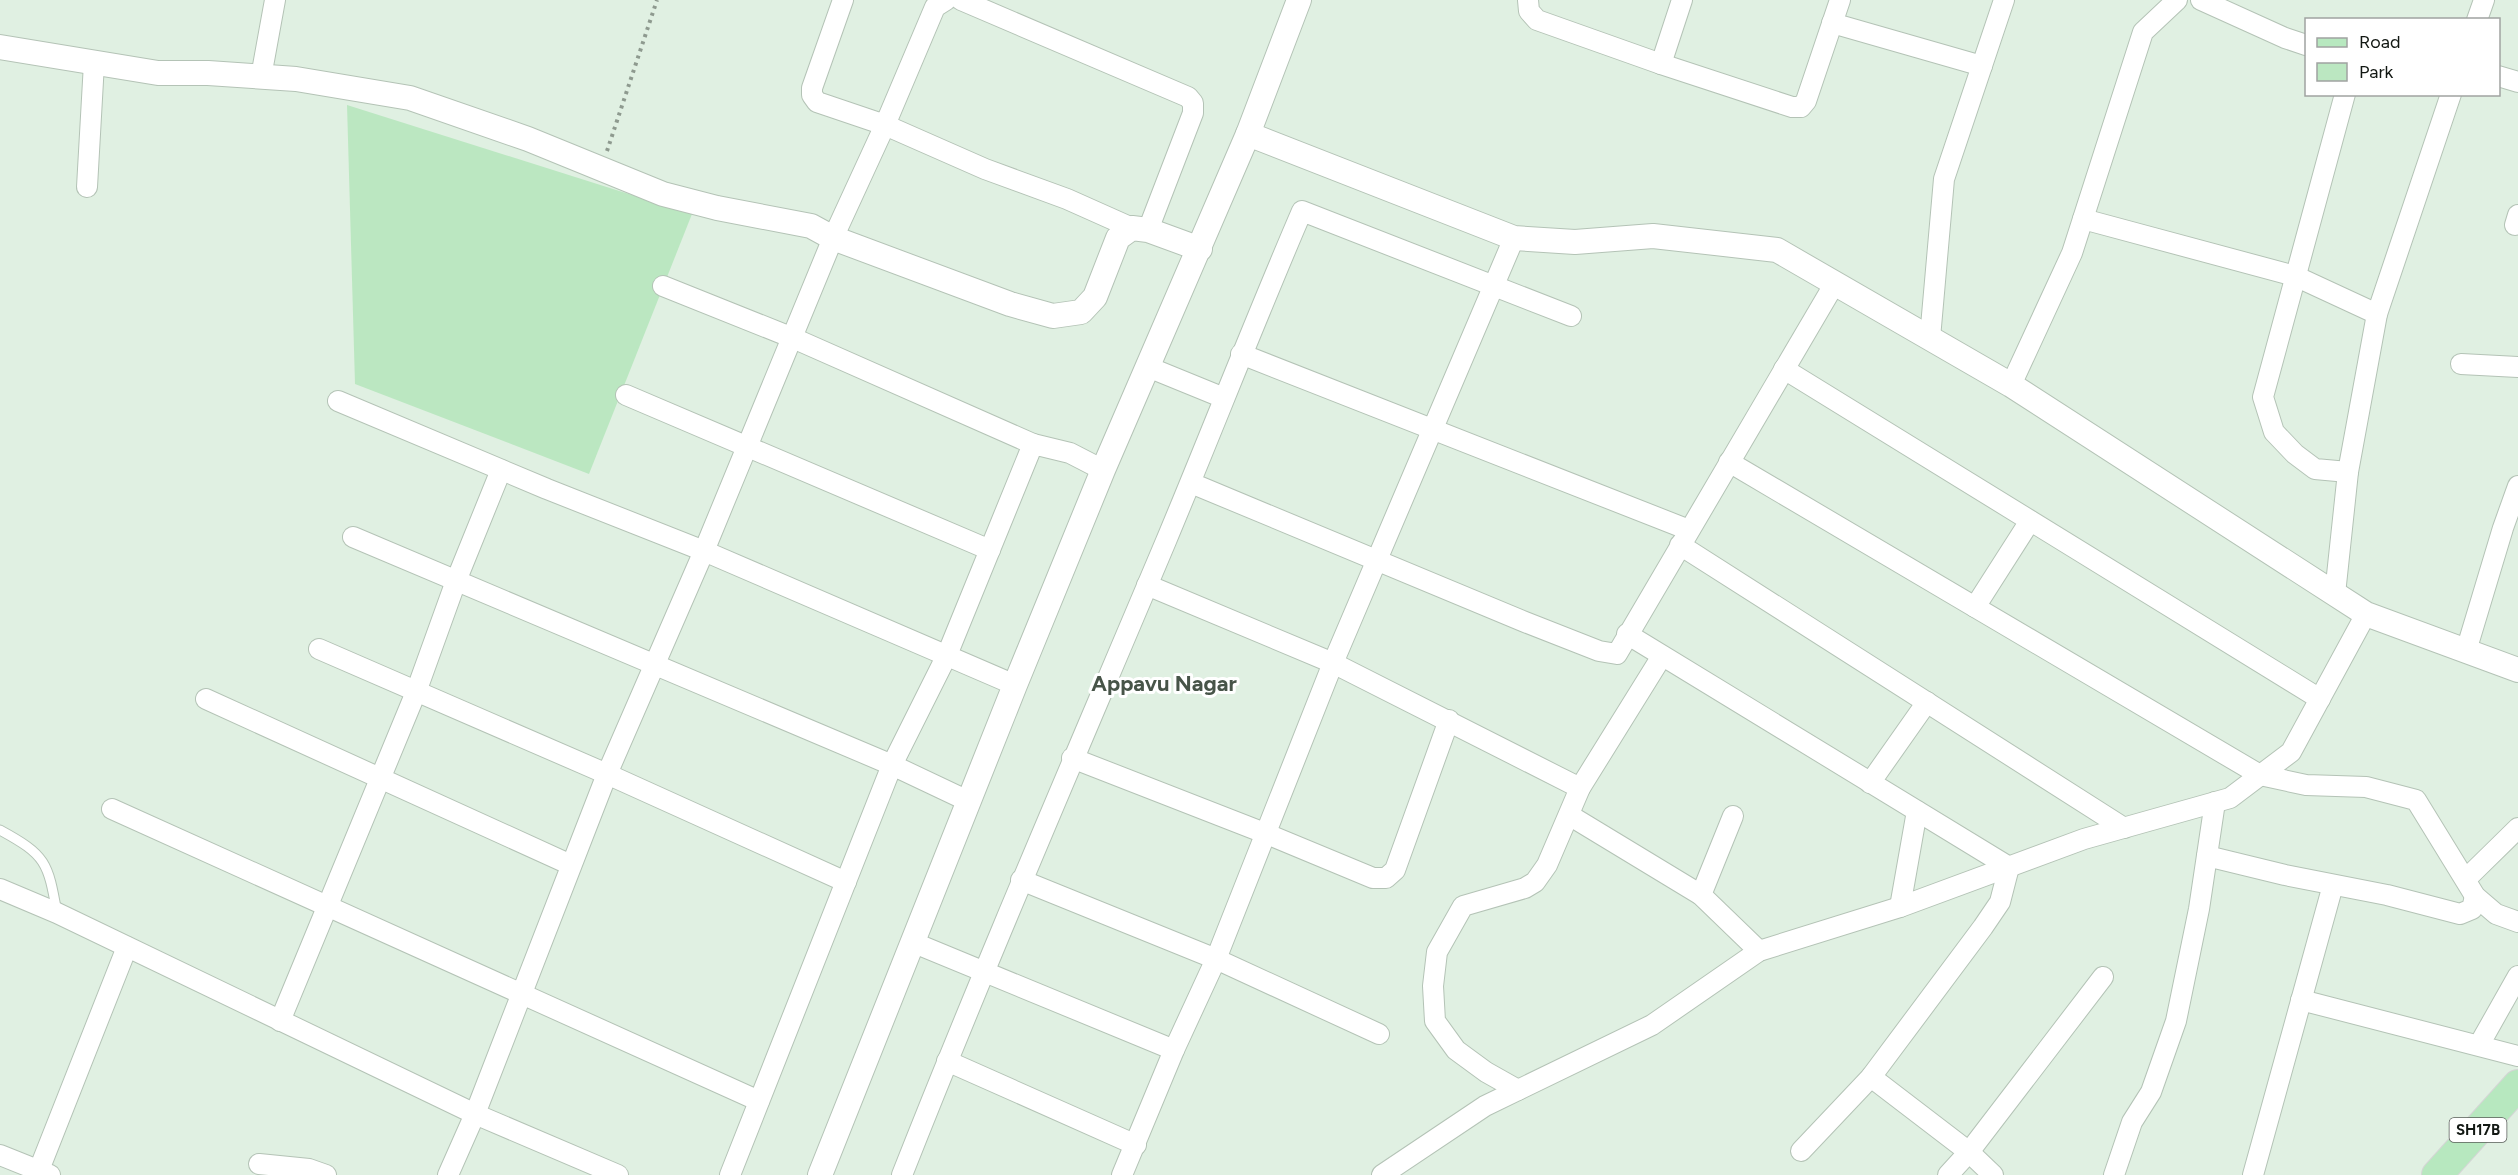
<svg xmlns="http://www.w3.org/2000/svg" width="2518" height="1175" viewBox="0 0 2518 1175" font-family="Figtree,sans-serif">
  <rect width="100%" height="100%" fill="#e0f0e2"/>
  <polygon fill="#bbe7c1" points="347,105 692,214 589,474 355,384"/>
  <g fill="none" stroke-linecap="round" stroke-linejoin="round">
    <defs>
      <path id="service" d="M0,830C46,855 48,862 57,913"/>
      <g id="minor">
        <polyline points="843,0 812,88 812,95 817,102 885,125 935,7 946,0"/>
        <polyline points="961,0 1188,97 1193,103 1193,113 1148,230"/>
        <polyline points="1528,0 1529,11 1537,20 1661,64 1792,107 1801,107 1806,101 1840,0"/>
        <polyline points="2201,0 2285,38 2306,45"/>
        <polyline points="2477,20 2484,0"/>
        <polyline points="1832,23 1982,66"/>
        <polyline points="1661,64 1682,0"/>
        <polyline points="2498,76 2518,82"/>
        <polyline points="261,77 275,0"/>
        <polyline points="2345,94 2263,397 2274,432 2295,454 2315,469 2348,472"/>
        <polyline points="87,187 94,63"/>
        <polyline points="2083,219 2295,276 2377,314"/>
        <polyline points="2515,225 2518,215"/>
        <polyline points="663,286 793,338 1033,444"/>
        <polyline points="1930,338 1944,179 2004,0"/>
        <polyline points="1241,354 1689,530"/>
        <polyline points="2461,364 2518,367"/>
        <polyline points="1148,367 1224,398"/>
        <polyline points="1784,369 2320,699"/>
        <polyline points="2011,385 2072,253 2143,32 2177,0"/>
        <polyline points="626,395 990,550"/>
        <polyline points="338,401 547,489 704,551 1015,685"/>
        <polyline points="1729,462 2260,775 2306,785 2366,787 2416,800 2475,896 2496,914 2518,922"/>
        <polyline points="1191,483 1525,622 1599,651 1617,654 1835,283"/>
        <polyline points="353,537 892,765 947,655 1033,444 1070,453 1103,470"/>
        <polyline points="1680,545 2124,828"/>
        <polyline points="1147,585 1333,663 1580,788"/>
        <polyline points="2335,594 2348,472 2377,314 2451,94"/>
        <polyline points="1975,607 2030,521"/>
        <polyline points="1627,634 2009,867 2000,902 1983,927 1871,1077 1801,1151"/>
        <polyline points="319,649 607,774 846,882"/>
        <polyline points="2466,651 2503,528 2518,486"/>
        <polyline points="206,699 571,865"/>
        <polyline points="1072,758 1267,834 1373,878 1386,878 1395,870 1449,720"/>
        <polyline points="1870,783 1927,702"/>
        <polyline points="112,809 759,1101"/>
        <polyline points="1569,815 1701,895 1759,951"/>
        <polyline points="2207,856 2285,875 2387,895 2460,914 2472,909 2475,896"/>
        <polyline points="2466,879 2518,828"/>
        <polyline points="1021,880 1216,959 1379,1034"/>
        <polyline points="0,889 57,913 475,1114 618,1175"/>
        <polyline points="1701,895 1733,816"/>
        <polyline points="1900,907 1917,811"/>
        <polyline points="912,942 1174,1050"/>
        <polyline points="2301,1000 2518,1056"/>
        <polyline points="280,1021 416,692 456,581 501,470"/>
        <polyline points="2479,1045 2518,976"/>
        <polyline points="947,1061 1136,1145"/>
        <polyline points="1871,1077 1969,1152 1993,1175"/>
        <polyline points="1518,1090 1486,1072 1456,1050 1435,1021 1433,986 1437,952 1463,906 1525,888 1535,882 1547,865 1580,788 1662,656"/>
        <polyline points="0,1155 50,1175"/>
        <polyline points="259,1164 309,1169 326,1175"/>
        <polyline points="37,1175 127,947"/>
        <polyline points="448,1175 475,1114 607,774 704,551 833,238 885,125 985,169 1067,199 1132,228"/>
        <polyline points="730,1175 892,765 968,801"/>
        <path d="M902,1175C986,962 1077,752 1166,541C1212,431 1255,320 1302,211L1571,316"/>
        <polyline points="1122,1175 1174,1050 1216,959 1333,663 1514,238"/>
        <polyline points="1382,1175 1485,1106 1652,1025 1759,951 1900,907 2084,839 2230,798 2291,752 2366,614"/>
        <polyline points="1948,1175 1969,1152 2103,977"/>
        <polyline points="2114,1175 2132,1122 2151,1092 2176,1021 2199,909 2215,802"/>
        <polyline points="2253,1175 2333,885"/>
      </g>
      <g id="tertiary">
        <polyline points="0,47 158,73 208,73 296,79 410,98 528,139 663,194 717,208 811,226 833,238 1010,304 1053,316 1081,312 1095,297 1118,238 1132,228 1148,230 1200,249"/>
        <polyline points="1248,134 1514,238 1575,242 1653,236 1777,250 2011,385 2366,614 2518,670"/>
        <polyline points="820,1175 1015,685 1103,470 1248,134 1299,0"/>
      </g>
      <polyline id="primary" points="2437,1175 2518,1085"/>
    </defs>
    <use href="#service" stroke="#b4c3b6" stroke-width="11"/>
    <use href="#minor" stroke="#b4c3b6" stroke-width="22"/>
    <use href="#tertiary" stroke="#b4c3b6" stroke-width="26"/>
    <use href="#primary" stroke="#d4d5d5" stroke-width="32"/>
    <polyline stroke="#8e9a8f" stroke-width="4" stroke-dasharray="3 4.5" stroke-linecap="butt" points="607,151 657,0"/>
    <use href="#service" stroke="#fff" stroke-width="9"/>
    <use href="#minor" stroke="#fff" stroke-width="20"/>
    <use href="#tertiary" stroke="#fff" stroke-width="24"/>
    <use href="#primary" stroke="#b7e8bf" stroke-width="30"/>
  </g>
  <g text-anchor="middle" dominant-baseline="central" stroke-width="6" stroke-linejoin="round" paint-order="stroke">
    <rect fill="#fff" stroke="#595d5a" stroke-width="1.5" x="2449.5" y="1118" width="57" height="24" rx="4.5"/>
    <g font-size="15" font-weight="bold" fill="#121813">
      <text x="2478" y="1130">SH17B</text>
    </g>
    <g font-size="22" font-weight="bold" fill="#475448" stroke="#fff">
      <text x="1164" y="683">Appavu Nagar</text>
    </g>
  </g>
  <rect x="2305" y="18" width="195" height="78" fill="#ffffff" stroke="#a0a3a1" stroke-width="1.5"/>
  <rect x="2317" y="38" width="30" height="9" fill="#b7e8bf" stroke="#a0a3a1" stroke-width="1.5"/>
  <text x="2359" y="48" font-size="18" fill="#121813">Road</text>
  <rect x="2317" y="63" width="30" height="18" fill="#bbe7c1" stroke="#a0a3a1" stroke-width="1.5"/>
  <text x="2359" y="78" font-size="18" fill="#121813">Park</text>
</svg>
